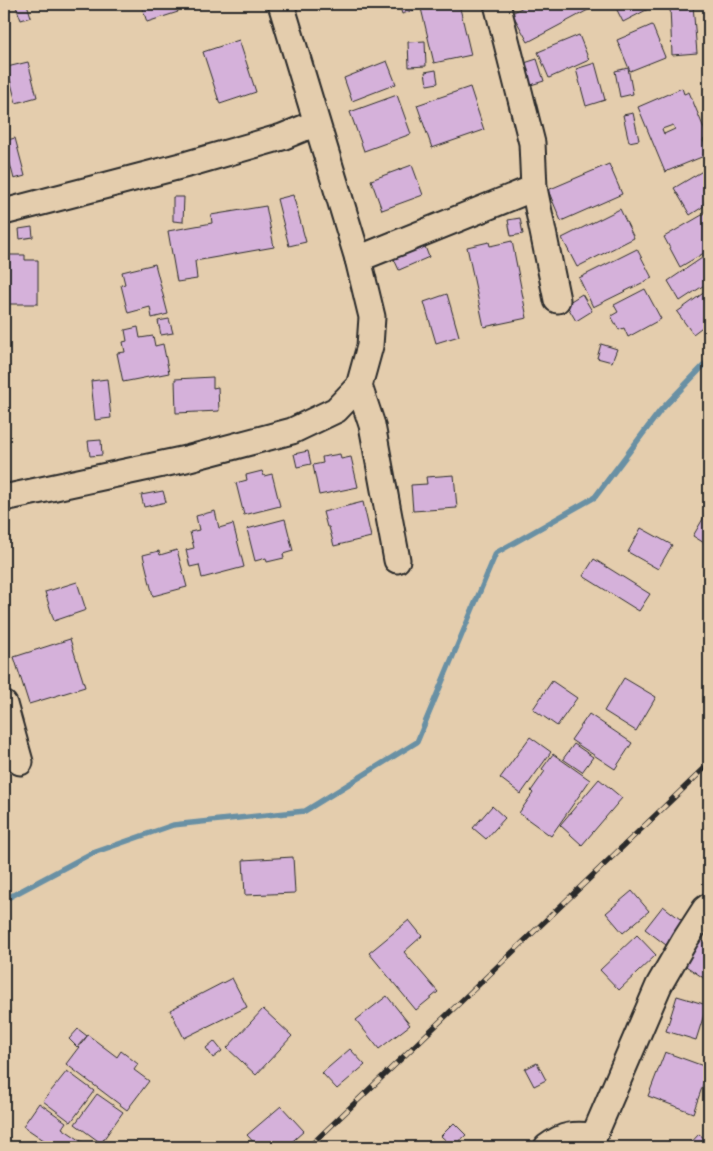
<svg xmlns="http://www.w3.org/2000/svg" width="713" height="1151" viewBox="0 0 713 1151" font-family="'Gochi Hand',sans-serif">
  <rect width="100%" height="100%" fill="#e4cdad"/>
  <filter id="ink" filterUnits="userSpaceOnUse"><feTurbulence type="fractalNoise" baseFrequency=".02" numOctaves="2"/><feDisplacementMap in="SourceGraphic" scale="10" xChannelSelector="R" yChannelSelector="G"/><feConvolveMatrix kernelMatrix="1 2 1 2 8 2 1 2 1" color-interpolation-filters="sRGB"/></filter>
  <g filter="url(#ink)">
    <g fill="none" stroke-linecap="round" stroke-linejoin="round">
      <polyline stroke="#6990a4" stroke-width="5.5" points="4,900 90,854 173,825 305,811 417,742 496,553 595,497 660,411 709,360"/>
    </g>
    <g fill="#d5b1da" stroke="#2b2b2b" fill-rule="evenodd">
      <polygon points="15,4 27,4 31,17 21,20"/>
      <polygon points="141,4 175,4 178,12 147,22"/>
      <polygon points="399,4 413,4 415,10 402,14"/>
      <polygon points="420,4 459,4 471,55 434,63"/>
      <polygon points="529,4 585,4 588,10 528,42 512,13"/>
      <polygon points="614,4 658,4 623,22"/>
      <polygon points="693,5 697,53 672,55 670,7"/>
      <polygon points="652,25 665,57 630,71 617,40"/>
      <polygon points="579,35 589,60 549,78 538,52"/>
      <polygon points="239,40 256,92 220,104 203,52"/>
      <polygon points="425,41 426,66 409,67 408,42"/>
      <polygon points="537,59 544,81 521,88 515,66"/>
      <polygon points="387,61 396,84 352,101 344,78"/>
      <polygon points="28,62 37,97 16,103 7,67"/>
      <polygon points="595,63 605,100 586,106 576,69"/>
      <polygon points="628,68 633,94 620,97 615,71"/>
      <polygon points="436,70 438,83 427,85 425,72"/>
      <polygon points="470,87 484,130 432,148 417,105"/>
      <path d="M682,88L684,94L689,92L708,138L703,140L709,154L665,172L638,107ZM673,125L675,129L664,134L662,129Z"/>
      <polygon points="397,95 411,134 364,151 350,112"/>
      <polygon points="633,113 639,140 629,142 623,115"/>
      <polygon points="15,138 25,176 14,179 4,141"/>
      <polygon points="609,164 622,194 561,221 548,190"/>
      <polygon points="412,165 423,195 382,210 371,180"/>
      <polygon points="706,169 709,175 709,203 690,215 674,188"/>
      <polygon points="293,195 306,242 289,246 277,199"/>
      <polygon points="173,197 184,197 183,222 173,221"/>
      <polygon points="266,206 274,247 195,261 197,279 177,282 168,231 212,223 211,215"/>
      <polygon points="620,209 634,238 577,267 562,238"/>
      <polygon points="709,211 709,250 680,267 664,237"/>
      <polygon points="520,218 523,234 511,236 508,220"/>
      <polygon points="32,227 33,237 20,239 19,229"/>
      <polygon points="512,241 527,318 484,327 467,247 489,242 490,246"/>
      <polygon points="424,244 429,257 399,270 393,257"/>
      <polygon points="637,249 652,278 593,307 579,278"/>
      <polygon points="4,255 25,255 25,260 38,260 38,304 4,304"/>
      <polygon points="702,258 709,269 709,282 680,301 668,281"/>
      <polygon points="155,264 168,314 152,318 150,307 128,313 121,285 125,284 122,272"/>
      <polygon points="645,289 661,319 628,337 624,328 619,330 611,316 618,312 614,305"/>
      <polygon points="709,289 709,322 693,334 677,312"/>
      <polygon points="447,294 459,336 436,343 424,302"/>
      <polygon points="582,294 592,311 576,321 566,304"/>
      <polygon points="169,319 173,333 161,335 158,321"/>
      <polygon points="138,327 140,338 153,336 155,346 163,344 169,373 123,382 117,353 125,352 123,342 127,341 125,330"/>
      <polygon points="601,344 617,349 612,362 597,358"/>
      <polygon points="213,377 213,388 218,387 219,411 176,413 175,379"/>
      <polygon points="107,379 111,418 95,420 91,381"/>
      <polygon points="101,440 102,455 90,456 88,441"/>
      <polygon points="308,451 311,464 297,467 294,454"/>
      <polygon points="340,454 341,459 351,457 358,487 319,495 313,465 323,463 322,457"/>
      <polygon points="262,471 264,476 272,474 280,506 244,515 236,483 247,480 246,475"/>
      <polygon points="454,475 457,508 413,511 411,485 427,484 426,477"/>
      <polygon points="163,491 166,502 144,507 141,495"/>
      <polygon points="363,502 371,537 334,546 329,527 327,527 323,512"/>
      <polygon points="215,511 219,528 233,524 244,567 202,578 199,565 190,567 186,550 194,548 190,532 199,530 196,516"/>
      <polygon points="707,512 709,514 709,546 693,536"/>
      <polygon points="285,519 293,551 283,554 284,558 267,562 266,558 255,561 247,529"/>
      <polygon points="641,528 672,545 658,569 628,552"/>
      <polygon points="177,550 187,587 153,596 143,555 159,551 160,555"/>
      <polygon points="594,559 650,594 639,611 583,576"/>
      <polygon points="77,582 86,610 54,621 45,592"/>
      <polygon points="70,639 85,687 29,704 14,657"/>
      <polygon points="624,678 656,697 636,731 604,711"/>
      <polygon points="552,681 577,698 557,726 533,709"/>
      <polygon points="589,714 632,743 615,769 571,740"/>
      <polygon points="530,737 551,752 521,794 500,778"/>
      <polygon points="574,744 593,757 582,772 563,759"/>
      <polygon points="553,754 590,780 551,836 519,813 533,793 531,791 545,771 542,769"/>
      <polygon points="599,779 622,798 582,845 560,825"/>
      <polygon points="492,806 505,818 486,839 473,828"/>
      <polygon points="293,857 295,893 245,895 243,860"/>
      <polygon points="632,891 649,911 623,933 606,913"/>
      <polygon points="663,906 684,922 666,945 645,929"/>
      <polygon points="409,920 422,936 404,952 438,992 416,1010 369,953"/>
      <polygon points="637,935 656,955 619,990 600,970"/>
      <polygon points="696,937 709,945 709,973 705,979 680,962"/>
      <polygon points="232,978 247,1007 184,1038 170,1010"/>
      <polygon points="387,996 410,1025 379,1049 356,1020"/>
      <polygon points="677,996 707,1005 696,1040 666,1031"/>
      <polygon points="263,1009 292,1036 256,1075 227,1048"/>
      <polygon points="78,1029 87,1036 77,1047 69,1039"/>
      <polygon points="88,1035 117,1057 121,1051 138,1064 134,1070 149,1081 127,1110 66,1064"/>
      <polygon points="214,1041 222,1051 213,1058 206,1048"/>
      <polygon points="350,1049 365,1065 337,1089 322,1073"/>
      <polygon points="665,1052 709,1068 693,1113 648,1096"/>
      <polygon points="537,1063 546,1080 534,1086 525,1069"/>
      <polygon points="67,1071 94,1091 71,1122 43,1101"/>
      <polygon points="97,1094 123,1112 101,1143 75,1124"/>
      <polygon points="39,1103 66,1122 62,1128 90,1147 54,1147 23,1126"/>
      <polygon points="281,1106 304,1131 286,1147 258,1147 247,1135"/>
      <polygon points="454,1123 466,1135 453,1147 441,1136"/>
      <polygon points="699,1134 709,1142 709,1147 687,1147"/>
    </g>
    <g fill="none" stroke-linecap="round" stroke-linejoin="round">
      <defs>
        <g id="minor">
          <polyline points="497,4 532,143 534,188 557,300"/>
          <polyline points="4,212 188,164 282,137 316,123"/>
          <polyline points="358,259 534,188"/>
          <polyline points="359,386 372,425 397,560"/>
          <polyline points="4,498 186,459 292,431 336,410 359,386 370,346 372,317 358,259 281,4"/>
          <polyline points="4,704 20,762"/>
          <polyline points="594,1136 659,985 685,940 705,909 709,906"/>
          <path d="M547,1147C564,1134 574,1134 594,1136"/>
        </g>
      </defs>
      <use href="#minor" stroke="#2b2b2b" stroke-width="29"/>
      <use href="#minor" stroke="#e4cdad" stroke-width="25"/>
      <defs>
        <polyline id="rail" points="309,1147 709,764"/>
      </defs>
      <use href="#rail" stroke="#2b2b2b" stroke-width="5.5"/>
      <use href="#rail" stroke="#e4cdad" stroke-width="4" stroke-dasharray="11" stroke-linecap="butt"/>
    </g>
  </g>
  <rect width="713" height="1151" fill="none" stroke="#e4cdad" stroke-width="20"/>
  <rect x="10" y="10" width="693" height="1131" fill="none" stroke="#2b2b2b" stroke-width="2" filter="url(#ink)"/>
</svg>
